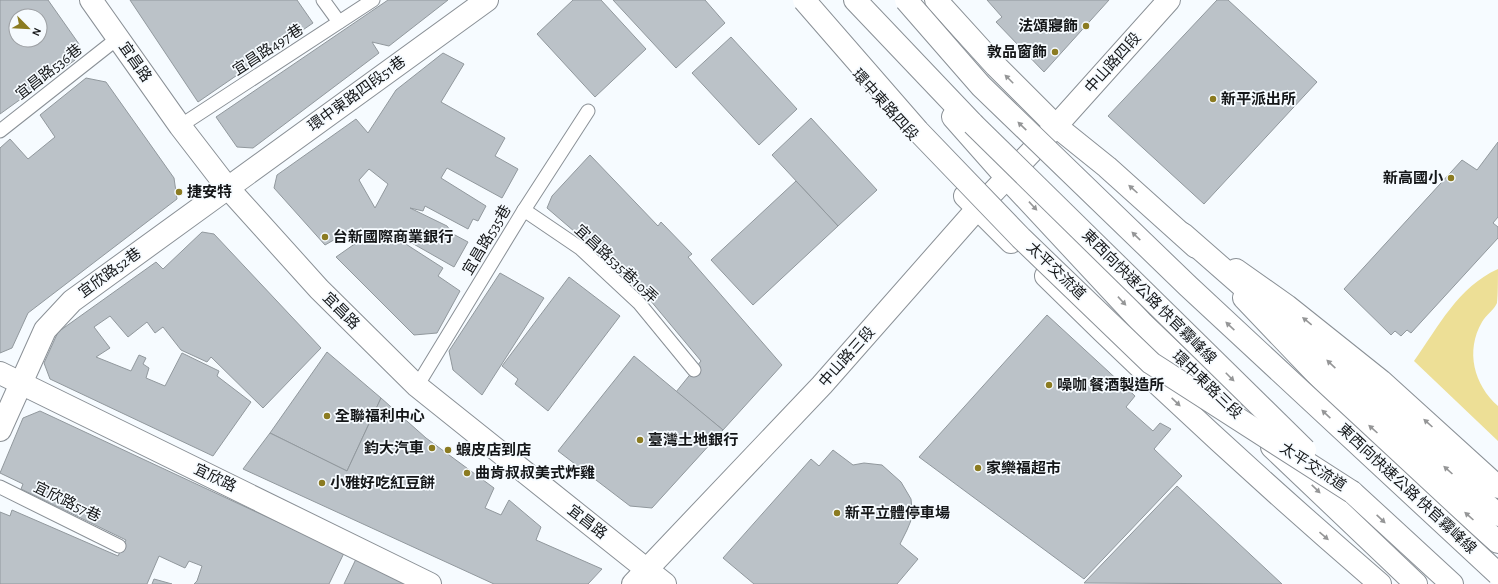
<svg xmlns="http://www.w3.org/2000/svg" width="1498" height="584" viewBox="0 0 1498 584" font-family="'Alegreya Sans','Noto Sans TC',sans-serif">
  <rect width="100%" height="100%" fill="#f6fbff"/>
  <path fill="#eddf96" d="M1498,269C1498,276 1498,298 1497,303C1494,310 1486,315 1482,322C1465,351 1474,385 1498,406V441L1414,361C1439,326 1458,287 1498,269Z"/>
  <g fill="#bbc2c8" stroke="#91989d" fill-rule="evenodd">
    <path d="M0,0H48L79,44L75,60L0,114ZM16,16H40V40H16Z"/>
    <polygon points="130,0 297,0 313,23 198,102"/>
    <polygon points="388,0 448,0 389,46 372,42 379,53 253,148 237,147 216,117"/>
    <polygon points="573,0 601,0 646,49 595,97 537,34"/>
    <polygon points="613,0 705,0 725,23 676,68"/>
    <polygon points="987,0 1109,0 1044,72 996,22 1002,17"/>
    <polygon points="1217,0 1228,0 1317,82 1204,204 1108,116"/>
    <polygon points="731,37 797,109 759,145 692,73"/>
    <path d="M443,53L464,64L441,102L505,138L495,156L518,169L502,198L447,168L441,178L486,206L478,221L473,219L468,229L425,206L423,211L410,208L447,226L453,234L468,242L454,267L403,238L398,239L443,268L438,276L460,291L437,333L414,335L336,257L366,236L353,229L325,245L274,188L277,175L356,119L368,133L396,90ZM369,169L388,184L375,208L359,180Z"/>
    <polygon points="86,78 106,82 174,178 177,199 28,313 12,348 0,353 0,148 10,139 28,159 55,137 40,115"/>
    <polygon points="811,118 877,190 838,226 772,155"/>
    <polygon points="1498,142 1498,217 1493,223 1498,227 1498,238 1411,333 1407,330 1401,336 1395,331 1391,335 1344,289 1462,160 1477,170"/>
    <polygon points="590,155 658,226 661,222 692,254 688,257 782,365 723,430 676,392 701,361 650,300 582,238 547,208 552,196"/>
    <polygon points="796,181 838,226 753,305 711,260"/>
    <polygon points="202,232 214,234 321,348 263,408 211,357 207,362 181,350 163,327 155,333 147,322 128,337 110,316 94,327 110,348 96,357 131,371 139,355 146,358 143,364 149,368 146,378 165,386 182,353 219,371 217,376 251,402 213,456 50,379 44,363 58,332 156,262 163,269"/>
    <polygon points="500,273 544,298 482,395 453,370 449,351"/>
    <polygon points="569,277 620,316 548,411 515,384 518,379 502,366"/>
    <polygon points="1047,315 1135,396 1126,407 1153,431 1160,423 1171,429 1154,449 1182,476 1084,579 919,457"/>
    <polygon points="327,352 381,398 347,471 270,433"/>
    <polygon points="634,356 723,430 652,508 630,506 558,451"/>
    <polygon points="381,398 426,438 494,488 485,508 501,515 509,500 541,527 536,540 602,569 588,584 494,584 243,469 270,433 347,471"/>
    <polygon points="40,411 344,553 329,584 194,584 197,581 202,566 189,561 185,568 159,556 147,584 0,584 0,512 10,516 12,510 118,556 126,540 21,489 23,484 0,473 23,418"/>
    <polygon points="833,450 853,465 864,463 882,465 901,482 911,499 912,509 912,518 907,530 900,544 918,559 897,584 754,584 723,558 811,459 819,466"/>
    <polygon points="1177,486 1282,584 1084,583"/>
    <polygon points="356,559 409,584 344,584"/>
    <polygon points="154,579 172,584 152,584"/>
  </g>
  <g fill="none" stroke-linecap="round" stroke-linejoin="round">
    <defs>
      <g id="lane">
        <polyline points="323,0 339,22"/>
        <polyline points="180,126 373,0"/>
        <polyline points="0,131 118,38"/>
        <polyline points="524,210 580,248 639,303 694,370"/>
        <polyline points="417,386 524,210 588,111"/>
        <polyline points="0,487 119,546"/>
      </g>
      <g id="street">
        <polyline points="936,0 996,66 1056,126 1107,167 1196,247"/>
        <polyline points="953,117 1006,177 1143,324 1231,408"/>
        <polyline points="965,196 1011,242"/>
        <polyline points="1236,270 1287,306 1381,381 1498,487"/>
        <path d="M1046,276C1154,383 1265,485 1380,584"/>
        <polyline points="1244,298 1350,409 1498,542"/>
        <polyline points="0,373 430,584"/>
        <polyline points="0,430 45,330 72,301 487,0"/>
        <polyline points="1272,447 1416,584"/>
        <polyline points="646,569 665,584"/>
      </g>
      <g id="secondary">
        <polyline points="91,0 180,126 227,187 319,289 417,386 646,569"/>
        <polyline points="633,584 822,385 977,209 1056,126 1169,0"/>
      </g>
      <g id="highway">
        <polyline points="855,0 973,124"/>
        <polyline points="1183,234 1320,354 1498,515"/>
        <polyline points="1352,492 1452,584"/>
      </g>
    </defs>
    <use href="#lane" stroke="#8a9096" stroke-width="15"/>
    <use href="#street" stroke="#8a9096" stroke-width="24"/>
    <use href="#secondary" stroke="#8a9096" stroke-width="24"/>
    <use href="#highway" stroke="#8a9096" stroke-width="24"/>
    <use href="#lane" stroke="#fff" stroke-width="13"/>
    <use href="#street" stroke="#fff" stroke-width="22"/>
    <use href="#secondary" stroke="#fff" stroke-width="22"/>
    <use href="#highway" stroke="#fff" stroke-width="22"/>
    <defs>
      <g id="highway-bridge">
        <polyline points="804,0 918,131 1021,238 1151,363 1352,492"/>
        <polyline points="906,0 981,86 1188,286 1498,574"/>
        <polyline points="973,124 1305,450"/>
      </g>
    </defs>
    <use href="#highway-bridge" stroke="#8a9096" stroke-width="24" stroke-linecap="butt"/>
    <use href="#highway-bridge" stroke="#fff" stroke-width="22"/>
  </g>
  <defs><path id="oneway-solid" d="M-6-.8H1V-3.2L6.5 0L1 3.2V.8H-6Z"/></defs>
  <g fill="#959697">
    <use href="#oneway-solid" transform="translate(1009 79) rotate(-135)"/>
    <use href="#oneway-solid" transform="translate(1022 126) rotate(-136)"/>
    <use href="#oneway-solid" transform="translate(1133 189) rotate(-138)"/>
    <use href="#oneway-solid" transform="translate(1033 206) rotate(47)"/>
    <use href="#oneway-solid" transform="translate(1136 236) rotate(-136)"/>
    <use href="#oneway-solid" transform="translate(1122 301) rotate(47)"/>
    <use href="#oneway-solid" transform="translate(1307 321) rotate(-141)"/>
    <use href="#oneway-solid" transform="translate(1230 326) rotate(-137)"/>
    <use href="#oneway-solid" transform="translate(1331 364) rotate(-137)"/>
    <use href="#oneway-solid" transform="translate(1230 377) rotate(45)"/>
    <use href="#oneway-solid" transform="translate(1176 402) rotate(43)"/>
    <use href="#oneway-solid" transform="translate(1326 414) rotate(-137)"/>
    <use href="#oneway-solid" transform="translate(1428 423) rotate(-138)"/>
    <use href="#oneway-solid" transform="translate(1373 429) rotate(-138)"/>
    <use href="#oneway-solid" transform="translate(1448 470) rotate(-138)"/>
    <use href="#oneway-solid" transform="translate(1316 489) rotate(44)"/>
    <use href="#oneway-solid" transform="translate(1469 516) rotate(-138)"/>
    <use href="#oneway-solid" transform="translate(1381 519) rotate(43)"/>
    <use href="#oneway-solid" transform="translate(1324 536) rotate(41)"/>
  </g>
  <g fill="#8b7b21" stroke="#f6fbff" stroke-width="1.5">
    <circle cx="1086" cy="26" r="4"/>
    <circle cx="1055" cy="52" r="4"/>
    <circle cx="1213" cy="99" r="4"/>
    <circle cx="1451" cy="178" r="4"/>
    <circle cx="179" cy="192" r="4"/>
    <circle cx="325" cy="237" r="4"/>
    <circle cx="1049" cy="385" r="4"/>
    <circle cx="327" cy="416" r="4"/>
    <circle cx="640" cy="440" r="4"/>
    <circle cx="432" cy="448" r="4"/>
    <circle cx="448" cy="450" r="4"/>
    <circle cx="978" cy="468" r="4"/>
    <circle cx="467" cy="473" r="4"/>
    <circle cx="322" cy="483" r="4"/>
    <circle cx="837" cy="513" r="4"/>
  </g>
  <g text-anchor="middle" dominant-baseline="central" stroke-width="3.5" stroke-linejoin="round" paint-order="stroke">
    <g font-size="15" font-weight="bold" fill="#141618" stroke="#f6fbff" text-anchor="start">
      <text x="1078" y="26" text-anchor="end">法頌寢飾</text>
      <text x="1047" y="52" text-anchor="end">敦品窗飾</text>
      <text x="1221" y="99">新平派出所</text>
      <text x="1443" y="178" text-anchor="end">新高國小</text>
      <text x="187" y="192">捷安特</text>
      <text x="333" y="237">台新國際商業銀行</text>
      <text x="1057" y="385">噪咖 餐酒製造所</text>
      <text x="335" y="416">全聯福利中心</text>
      <text x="648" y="440">臺灣土地銀行</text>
      <text x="424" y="448" text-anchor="end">鈞大汽車</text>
      <text x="456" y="450">蝦皮店到店</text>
      <text x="986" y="468">家樂福超市</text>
      <text x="475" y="473">曲肯叔叔美式炸雞</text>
      <text x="330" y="483">小雅好吃紅豆餅</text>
      <text x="845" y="513">新平立體停車場</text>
    </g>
    <g font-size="15" fill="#141618" stroke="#f6fbff">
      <text transform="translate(268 50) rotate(-33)">宜昌路497巷</text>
      <text transform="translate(135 62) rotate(55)">宜昌路</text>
      <text transform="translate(1113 63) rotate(-48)">中山路四段</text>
      <text transform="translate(49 72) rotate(-38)">宜昌路536巷</text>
      <text transform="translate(357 94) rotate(-36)">環中東路四段51巷</text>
      <text transform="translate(885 105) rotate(48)">環中東路四段</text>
      <text transform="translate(487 240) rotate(-59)">宜昌路535巷</text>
      <text transform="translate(616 264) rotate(43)">宜昌路535巷10弄</text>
      <text transform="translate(1056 271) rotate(44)">太平交流道</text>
      <text transform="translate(110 273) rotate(-36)">宜欣路52巷</text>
      <text transform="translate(1149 297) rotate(45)">東西向快速公路 快官霧峰線</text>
      <text transform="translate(341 311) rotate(45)">宜昌路</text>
      <text transform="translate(847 357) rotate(-48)">中山路三段</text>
      <text transform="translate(1207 385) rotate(44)">環中東路三段</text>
      <text transform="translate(1313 467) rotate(33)">太平交流道</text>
      <text transform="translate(215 478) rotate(26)">宜欣路</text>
      <text transform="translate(1407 489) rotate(43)">東西向快速公路 快官霧峰線</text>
      <text transform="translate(67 502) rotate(26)">宜欣路57巷</text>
      <text transform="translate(587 522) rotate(38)">宜昌路</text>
    </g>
  </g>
  <g transform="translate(28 28) rotate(114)"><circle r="19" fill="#f6fbff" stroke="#9c9fa3"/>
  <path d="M0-3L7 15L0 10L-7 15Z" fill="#8b7b21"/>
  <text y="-6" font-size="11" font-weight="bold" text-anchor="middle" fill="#141618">N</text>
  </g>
</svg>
